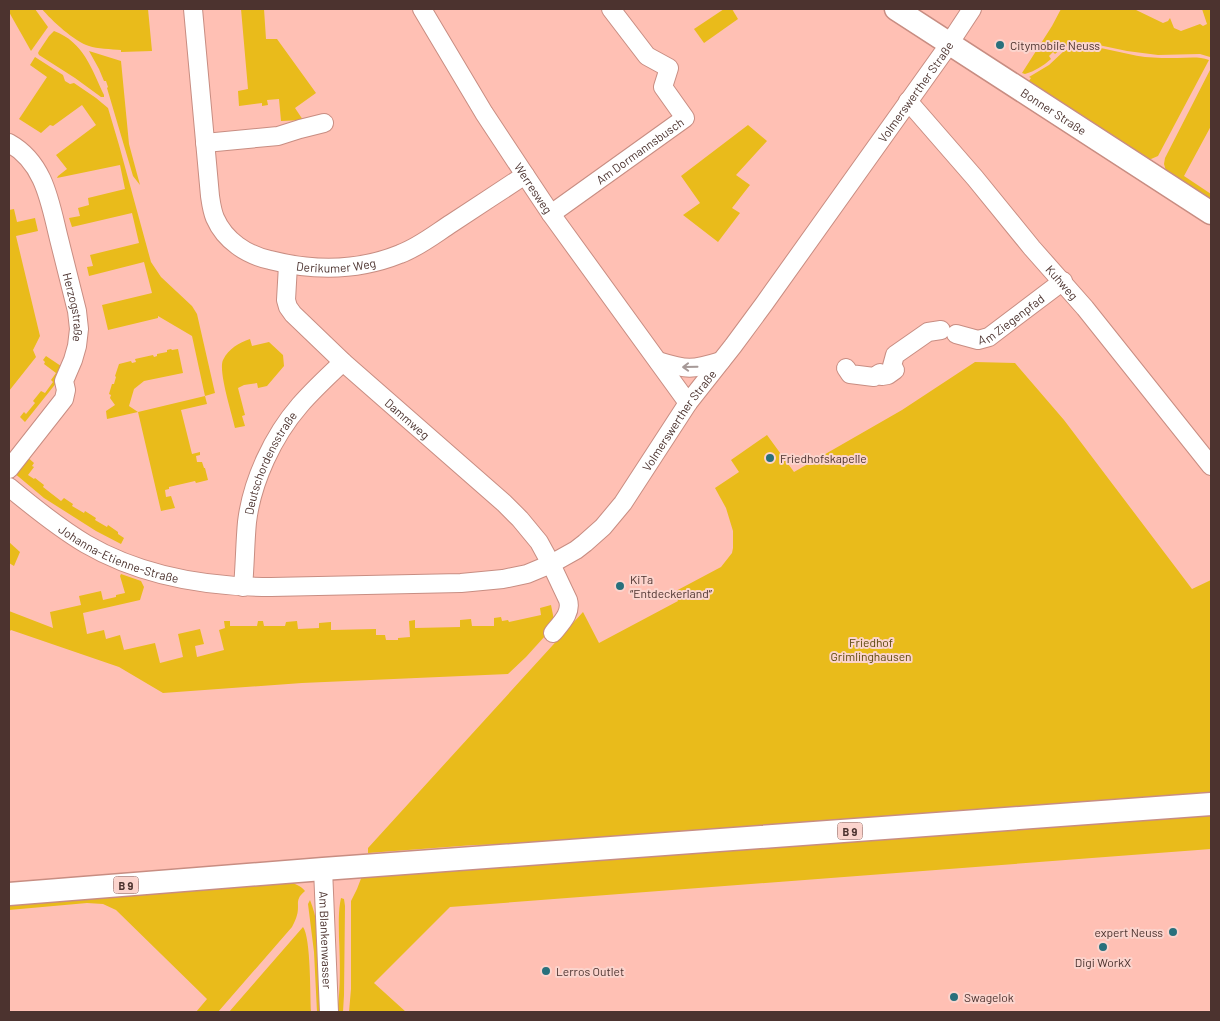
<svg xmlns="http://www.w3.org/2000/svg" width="1220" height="1021" viewBox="0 0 1220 1021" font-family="Barlow,sans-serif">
  <rect width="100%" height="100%" fill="#ffc0b4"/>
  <g fill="#e9bb1b">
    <polygon points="9,9 35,9 48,27 31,51 9,12"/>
    <path d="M42,9H148L152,51L121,52V50C111,49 97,49 89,46C75,42 51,20 42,9Z"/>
    <polygon points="241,9 264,9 266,39 277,39 316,93 295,108 303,120 281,121 279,99 267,100 268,105 262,106 262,103 239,106 238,91 248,89"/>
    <polygon points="724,9 732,9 738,19 704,43 694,29"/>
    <path d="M1061,9H1134L1163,23L1168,21L1170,18L1174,28L1181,31L1200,24L1203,26L1207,24L1202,9H1211V54L1210,57L1200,54L1158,55L1127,51L1089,43L1072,44L1062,48L1055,54L1053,52L1049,56L1051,59C1043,66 1035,71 1025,74L1022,73L1052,26Z"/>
    <path d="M54,31C84,42 92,70 104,95V97H101L75,78L39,55L38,53L39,51L49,36Z"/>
    <path d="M1079,46C1102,46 1123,54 1145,57C1156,58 1167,58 1177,58C1188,58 1198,56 1209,60L1158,156L1151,159L1137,157L1026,85L1031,78L1029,77L1049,65L1064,51Z"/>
    <polygon points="89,51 121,61 129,144 140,185 133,176 107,88 108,87 106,81 104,81 99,69"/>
    <polygon points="35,57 63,75 65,81 70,84 74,83 96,98 108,108 119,145 151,262 161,277 192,306 197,314 215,393 205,396 207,404 181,410 192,454 200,452 200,455 196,456 197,462 202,462 204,468 205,468 208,480 196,483 195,481 169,487 169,489 165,490 166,497 171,496 175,508 161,511 138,412 107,419 106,411 115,405 110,398 111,395 109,394 112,384 114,384 116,377 115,376 119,364 131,361 132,363 136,362 135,359 153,355 154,357 157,356 157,354 167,352 167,350 171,349 172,350 178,349 183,373 144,381 134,389 129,406 138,412 205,396 192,336 158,316 158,318 108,330 102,305 152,293 144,262 89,276 87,267 93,266 90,255 139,243 132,213 72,227 69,218 80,216 78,208 89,205 88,198 125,189 120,165 57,178 58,176 67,169 56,155 96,125 82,105 53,126 50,125 41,133 19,119 47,77 30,65"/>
    <polygon points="1211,68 1211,126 1184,176 1211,194 1211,204 1166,171 1164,164 1165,158"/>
    <polygon points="748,125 767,141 736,175 750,185 732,208 740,213 718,242 683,215 700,203 681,176"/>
    <polygon points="14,209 17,222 35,218 38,231 16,236 40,336 33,350 36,357 9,391 9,210"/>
    <path d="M250,339L252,346L269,342L283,355L284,366L267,386L258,388L257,383L244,385L238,388L245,415L242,416L245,426L235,428C232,414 218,371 223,360C229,348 239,343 250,339Z"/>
    <polygon points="46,356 64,368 61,377 25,422 20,417 24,412 26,414 35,403 33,401 41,391 45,393 53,382 51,380 56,373 44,364 45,362 43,360"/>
    <polygon points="975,362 1015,363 1064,420 1192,589 1211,580 1211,792 566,843 474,845 368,853 368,848 583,612 599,643 678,601 674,592 721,567 732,553 733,548 733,531 726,508 715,488 739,472 731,460 767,435 794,472 902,410"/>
    <polygon points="25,455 34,463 32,466 34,467 28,475 34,479 35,478 44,485 43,487 61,501 64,498 73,504 72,506 84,513 85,511 96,518 95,520 107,527 108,525 118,532 118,534 124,538 121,544 96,531 44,498 13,472"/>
    <polygon points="9,542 20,552 14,566 9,563"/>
    <polygon points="121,574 141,581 144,587 140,600 83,613 87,634 104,630 106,639 120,635 124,650 155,643 160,663 183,657 178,634 200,629 204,644 195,646 197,657 224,650 219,630 225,628 224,621 230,621 230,626 257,626 258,621 263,621 264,626 285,626 286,622 297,621 298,629 319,628 319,623 331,622 331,630 376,629 376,635 385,635 386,640 398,640 398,638 410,637 409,621 415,620 415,628 460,627 460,620 471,619 472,626 494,626 494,618 501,617 502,621 508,620 509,622 541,615 540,608 551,605 555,625 526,657 508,674 302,683 163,693 119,667 11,630 9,632 9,611 53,628 50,612 81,605 79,596 101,591 103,600 116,597 116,595 125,593 120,576"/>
    <polygon points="1211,812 1211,849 450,907 374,983 406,1012 349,1012 351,989 351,901 357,889 362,876"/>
    <path d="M289,882C296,884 301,886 305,891C294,900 300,904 297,915C296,919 294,923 292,927L218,1012H196L207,999L116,910L103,904L87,903L9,910V903Z"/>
    <path d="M341,898L344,899L345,906L344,995L343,1012H337C341,988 340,962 339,937C339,924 338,911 341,898Z"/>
    <path d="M310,900C323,932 321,978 322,1012H317L314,952L308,904Z"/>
    <path d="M303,927C311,938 310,995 311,1012H229Z"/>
  </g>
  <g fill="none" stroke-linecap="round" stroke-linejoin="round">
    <defs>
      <g id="minor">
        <path id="s1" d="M193,9L210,196C211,203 212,211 215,218C225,241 247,255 270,260C313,271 358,271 400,254C419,247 435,234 452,223C476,207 501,191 525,175"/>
        <path id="s2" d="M422,9L484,113L525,175L551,214L688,403"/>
        <path id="s3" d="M908,101L975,178L1032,248L1085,308L1211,466"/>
        <path id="s4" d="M9,143C45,163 50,203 59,239C65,263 71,287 77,311L79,329L77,346L73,360L64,381L66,390L64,399L9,469"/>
        <polyline points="205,143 278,136 300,129 324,123"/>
        <path id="s5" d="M551,214L685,118L663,87L669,68L647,56L611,9"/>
        <path id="s6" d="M288,265L286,300L288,307L293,314L343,362L504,503L520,519L539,542L551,564L568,600C572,613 561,623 553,633"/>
        <path id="s7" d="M956,334L978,340L989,337L1063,281"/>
        <path d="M658,361C687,370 692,370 721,361"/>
        <polyline points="846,368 850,374 874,377 880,373 882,376 888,375 895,370 892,366 895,355 928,332 941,330"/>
        <path id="s8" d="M9,487C33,507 59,528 86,544C141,576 208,587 271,587L461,583L503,579L527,574L551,564L576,550L585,543L603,527L623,503L688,403L733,346L764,304L943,53L972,9"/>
        <path id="s9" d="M243,587C245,565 245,543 247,522C252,481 273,436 300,405C313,390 328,376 343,362"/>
        <path id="s10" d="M323,869L329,1012"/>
      </g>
      <g id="major">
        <path id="s11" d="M896,9L1211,213"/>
        <polyline points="9,894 323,869 1211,804"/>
      </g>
    </defs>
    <use href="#minor" stroke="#c88d82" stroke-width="20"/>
    <use href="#major" stroke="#c88d82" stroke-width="25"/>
    <use href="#minor" stroke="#fff" stroke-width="18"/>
    <use href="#major" stroke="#fff" stroke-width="22"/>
  </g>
  <defs><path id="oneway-shaft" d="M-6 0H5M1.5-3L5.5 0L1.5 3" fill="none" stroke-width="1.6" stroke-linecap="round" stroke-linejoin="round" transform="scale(1.25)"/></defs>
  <use stroke="#a69997" href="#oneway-shaft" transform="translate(690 367) rotate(179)"/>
  <g fill="#28707c" stroke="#fbd4cd" stroke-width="2">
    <circle cx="1000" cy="45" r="5"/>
    <circle cx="770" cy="458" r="5"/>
    <circle cx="620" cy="586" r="5"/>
    <circle cx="1173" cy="932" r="5"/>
    <circle cx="1103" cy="947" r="5"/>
    <circle cx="546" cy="971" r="5"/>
    <circle cx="954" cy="997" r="5"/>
  </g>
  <g text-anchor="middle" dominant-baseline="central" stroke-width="4" stroke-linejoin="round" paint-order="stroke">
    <g fill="#fbd4cd" stroke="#80635e" stroke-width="1">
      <rect x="837.5" y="822.5" width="25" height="17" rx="4"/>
      <rect x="113.5" y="876.5" width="25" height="17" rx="4"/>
    </g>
    <g font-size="11" font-weight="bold" fill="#4c332f">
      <text x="850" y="831">B 9</text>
      <text x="126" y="885">B 9</text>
    </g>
    <g font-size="12" fill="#4c332f" stroke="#fbd4cd" text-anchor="start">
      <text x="1010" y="45">Citymobile Neuss</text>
      <text x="780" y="458">Friedhofskapelle</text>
      <text x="630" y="579">KiTa<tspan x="630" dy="14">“Entdeckerland”</tspan></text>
      <text x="1163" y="932" text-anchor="end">expert Neuss</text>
      <text x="1103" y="962" text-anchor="middle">Digi WorkX</text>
      <text x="556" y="971">Lerros Outlet</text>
      <text x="964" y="997">Swagelok</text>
    </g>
    <g font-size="12" fill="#4c332f" stroke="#fbd4cd">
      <text stroke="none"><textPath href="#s8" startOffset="1171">Volmerswerther Straße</textPath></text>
      <text stroke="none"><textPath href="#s11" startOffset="188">Bonner Straße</textPath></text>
      <text stroke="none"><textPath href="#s5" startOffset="109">Am Dormannsbusch</textPath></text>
      <text stroke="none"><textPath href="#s2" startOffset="211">Werresweg</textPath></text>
      <text stroke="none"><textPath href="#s1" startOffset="349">Derikumer Weg</textPath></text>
      <text stroke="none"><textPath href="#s3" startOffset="238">Kuhweg</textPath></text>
      <text stroke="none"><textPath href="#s4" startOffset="182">Herzogstraße</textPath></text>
      <text stroke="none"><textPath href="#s7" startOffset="62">Am Ziegenpfad</textPath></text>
      <text stroke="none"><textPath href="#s6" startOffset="206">Dammweg</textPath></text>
      <text stroke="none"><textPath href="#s8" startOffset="766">Volmerswerther Straße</textPath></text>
      <text stroke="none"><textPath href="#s9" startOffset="129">Deutschordensstraße</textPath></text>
      <text stroke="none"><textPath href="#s8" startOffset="130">Johanna-Etienne-Straße</textPath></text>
      <text stroke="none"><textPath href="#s10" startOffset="71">Am Blankenwasser</textPath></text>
    </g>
    <g font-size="12" fill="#5b480c" stroke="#fbd4cd">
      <text x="871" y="642">Friedhof<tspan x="871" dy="14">Grimlinghausen</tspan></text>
    </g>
  </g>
  <rect width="1220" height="1021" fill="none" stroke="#4c332f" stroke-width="20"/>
</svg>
